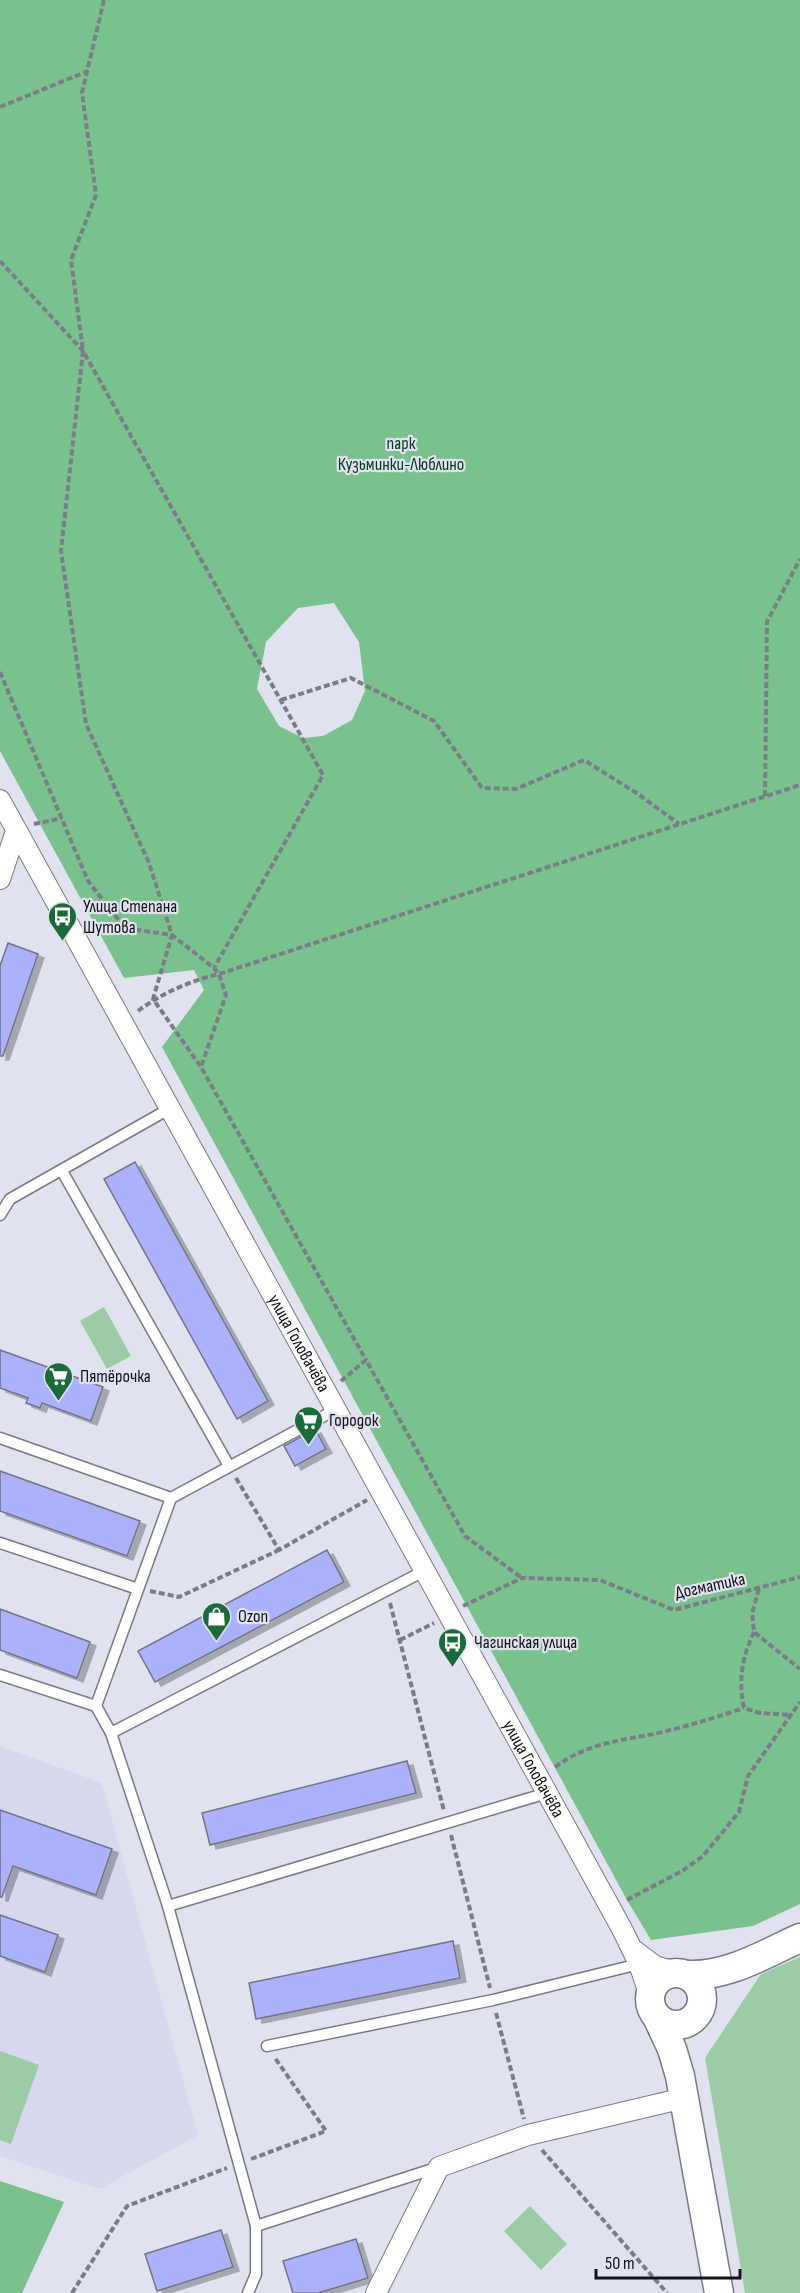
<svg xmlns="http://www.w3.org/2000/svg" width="800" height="2293" viewBox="0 0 800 2293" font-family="'Sofia Sans Condensed',sans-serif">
  <defs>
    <filter id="shadow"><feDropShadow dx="6" dy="4" stdDeviation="0" flood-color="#0004"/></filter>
  </defs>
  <rect width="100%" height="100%" fill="#e0e2f0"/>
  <polygon fill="#d6d8ed" points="0,1746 102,1783 198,2135 100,2189 0,2156"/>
  <g fill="#9bcca6">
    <polygon points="104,1307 131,1356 107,1369 80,1321"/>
    <polygon points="800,1957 800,2293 745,2293 705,2058 761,1974"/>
    <polygon points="0,2051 39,2065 11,2144 0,2140"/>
    <polygon points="530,2206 567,2244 541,2270 504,2231"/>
  </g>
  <g fill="#79c18d" fill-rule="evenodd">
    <path d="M0,0H800V1904L753,1926L651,1940L627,1900L162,1047L204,990L194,970L124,978L0,751ZM334,603L359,642L365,691L352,720L323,736L303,738L279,726L257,689L266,642L298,608Z"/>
    <polygon points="0,2181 64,2202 22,2293 0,2293"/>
  </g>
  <g fill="#abb2fc" stroke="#727480" stroke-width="1.5" filter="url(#shadow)">
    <polygon points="8,943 38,954 3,1056 0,1056 0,966"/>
    <polygon points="135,1162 268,1401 237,1419 104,1179"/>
    <polygon points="0,1350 103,1387 91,1421 42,1403 40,1408 26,1403 28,1398 0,1388"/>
    <polygon points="315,1429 326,1449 295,1466 284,1446"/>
    <polygon points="0,1471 140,1521 127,1556 0,1511"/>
    <polygon points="327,1550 344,1582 155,1682 138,1651"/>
    <polygon points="0,1609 90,1642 77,1678 0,1650"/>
    <polygon points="407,1761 416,1793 210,1845 202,1813"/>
    <polygon points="0,1810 112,1849 96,1895 13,1866 2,1897 0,1897"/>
    <polygon points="0,1915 58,1935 45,1972 0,1956"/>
    <polygon points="453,1941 460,1978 256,2019 249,1983"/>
    <polygon points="221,2230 233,2267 157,2291 145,2254"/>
    <polygon points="356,2239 368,2278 318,2293 293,2293 283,2261"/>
  </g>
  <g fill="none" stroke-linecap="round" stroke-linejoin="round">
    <defs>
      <g id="lane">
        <polyline points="62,1171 229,1466"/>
        <polyline points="0,1215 10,1199 169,1109"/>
        <polyline points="0,1438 171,1498 335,1410"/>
        <polyline points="0,1543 138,1589"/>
        <polyline points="0,1675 96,1706 111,1733 168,1906 256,2226 256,2274 248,2293"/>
        <polyline points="96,1706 171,1498"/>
        <polyline points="111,1733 424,1571"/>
        <polyline points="168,1906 547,1793"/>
        <polyline points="267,2046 493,2000 639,1964"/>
        <polyline points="256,2226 439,2167"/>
      </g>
      <g id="street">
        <path id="s1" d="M0,800L622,1929L639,1964L650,1996"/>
        <polyline points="0,879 16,831"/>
        <polyline points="635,1951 655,1966 679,1973"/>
        <polyline points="376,2293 439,2167 528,2135 684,2098"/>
      </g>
      <g id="secondary">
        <circle cx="676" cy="1999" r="26"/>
        <path d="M687,1975C728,1977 764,1954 800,1938"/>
        <polyline points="658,2019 672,2049 680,2076 719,2293"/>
      </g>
    </defs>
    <use href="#lane" stroke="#787a86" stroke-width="13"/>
    <use href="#street" stroke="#787a86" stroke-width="22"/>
    <use href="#secondary" stroke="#787a86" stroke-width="31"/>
    <g stroke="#7b7d86" stroke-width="4" stroke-dasharray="6 3" stroke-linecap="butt">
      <polyline points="104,0 82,93 96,195 71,260 83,351 61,551 86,724 149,863 172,935 153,999 201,1067 366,1360"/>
      <polyline points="0,107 88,71"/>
      <polyline points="0,261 83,351 323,775 214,968"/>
      <polyline points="0,672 88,881 125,928 172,935 214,968 219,974 226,995 201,1067"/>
      <polyline points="281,700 351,678 434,721 482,788 516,789 584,760 638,794 679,824"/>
      <polyline points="765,796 767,622 800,559"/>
      <polyline points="34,824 62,818"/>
      <path d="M138,1011C162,993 190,981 219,974L800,785"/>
      <polyline points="341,1381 366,1360 465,1536 522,1578"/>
      <polyline points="236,1478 279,1550 367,1500"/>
      <polyline points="759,1589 752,1613 754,1632 800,1669"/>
      <polyline points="150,1591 179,1597 279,1550"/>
      <polyline points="390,1603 444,1811"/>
      <polyline points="463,1606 522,1578 600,1580 674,1610 800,1577"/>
      <path d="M754,1632C742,1657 738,1681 744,1708L760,1713L792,1715"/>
      <polyline points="400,1640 434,1623"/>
      <path d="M555,1767C591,1741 622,1741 663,1732C691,1725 717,1717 744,1708"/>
      <polyline points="451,1835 490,1988"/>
      <polyline points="627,1900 682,1871 703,1856 739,1812 748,1776 800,1702"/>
      <polyline points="496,2013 524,2119"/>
      <polyline points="542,2150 667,2293"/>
      <polyline points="251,2159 326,2131 275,2058"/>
      <polyline points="72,2293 127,2206 227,2168"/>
    </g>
    <use href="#lane" stroke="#fff" stroke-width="10"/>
    <use href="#street" stroke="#fff" stroke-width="20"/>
    <use href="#secondary" stroke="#fff" stroke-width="28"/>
  </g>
  <defs>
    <symbol id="bus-pin" viewBox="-11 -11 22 30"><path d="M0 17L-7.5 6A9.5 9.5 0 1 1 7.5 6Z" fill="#1b6a39" stroke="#e0e2f0"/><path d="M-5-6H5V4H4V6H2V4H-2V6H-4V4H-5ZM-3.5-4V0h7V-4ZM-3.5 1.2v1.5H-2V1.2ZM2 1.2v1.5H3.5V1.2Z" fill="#fff"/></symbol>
    <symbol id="supermarket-pin" viewBox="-11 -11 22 30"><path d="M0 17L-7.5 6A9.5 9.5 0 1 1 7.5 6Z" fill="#1b6a39" stroke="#e0e2f0"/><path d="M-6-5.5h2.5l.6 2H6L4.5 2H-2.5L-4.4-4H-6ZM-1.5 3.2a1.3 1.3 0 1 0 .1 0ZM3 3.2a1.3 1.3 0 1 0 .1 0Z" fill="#fff"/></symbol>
    <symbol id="shop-pin" viewBox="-11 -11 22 30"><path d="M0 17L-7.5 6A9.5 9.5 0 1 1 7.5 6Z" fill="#1b6a39" stroke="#e0e2f0"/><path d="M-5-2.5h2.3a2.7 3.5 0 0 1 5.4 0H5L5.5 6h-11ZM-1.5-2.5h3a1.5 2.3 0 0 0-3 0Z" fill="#fff"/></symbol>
  </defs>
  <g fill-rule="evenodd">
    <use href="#bus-pin" x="46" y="900" width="33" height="45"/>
    <use href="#supermarket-pin" x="42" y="1360" width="33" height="45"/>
    <use href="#supermarket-pin" x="292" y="1404" width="33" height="45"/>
    <use href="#shop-pin" x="200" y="1600" width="33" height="45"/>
    <use href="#bus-pin" x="436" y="1626" width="33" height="45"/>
  </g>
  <g text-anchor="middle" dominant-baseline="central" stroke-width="4.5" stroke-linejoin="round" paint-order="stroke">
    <g font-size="18" fill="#06401e" stroke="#e0e2f0">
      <text x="401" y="443">парк<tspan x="401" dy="21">Кузьминки-Люблино</tspan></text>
    </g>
    <g font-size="18" fill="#121317" stroke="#e0e2f0" text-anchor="start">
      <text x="83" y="906">Улица Степана<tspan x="83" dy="21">Шутова</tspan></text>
      <text x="80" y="1376">Пятёрочка</text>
      <text x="329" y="1420">Городок</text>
      <text x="238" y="1616">Ozon</text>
      <text x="474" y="1642">Чагинская улица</text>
    </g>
    <g font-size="18" fill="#121317" stroke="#e0e2f0">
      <text stroke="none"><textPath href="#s1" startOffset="620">улица Головачёва</textPath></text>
      <text transform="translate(710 1586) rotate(-12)">Догматика</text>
      <text stroke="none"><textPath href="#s1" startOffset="1106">улица Головачёва</textPath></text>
    </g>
  </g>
  <path d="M596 2269v9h144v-9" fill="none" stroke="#121317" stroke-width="3"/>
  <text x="605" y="2269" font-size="18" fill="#121317" stroke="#e0e2f0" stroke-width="4.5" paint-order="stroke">50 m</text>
</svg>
